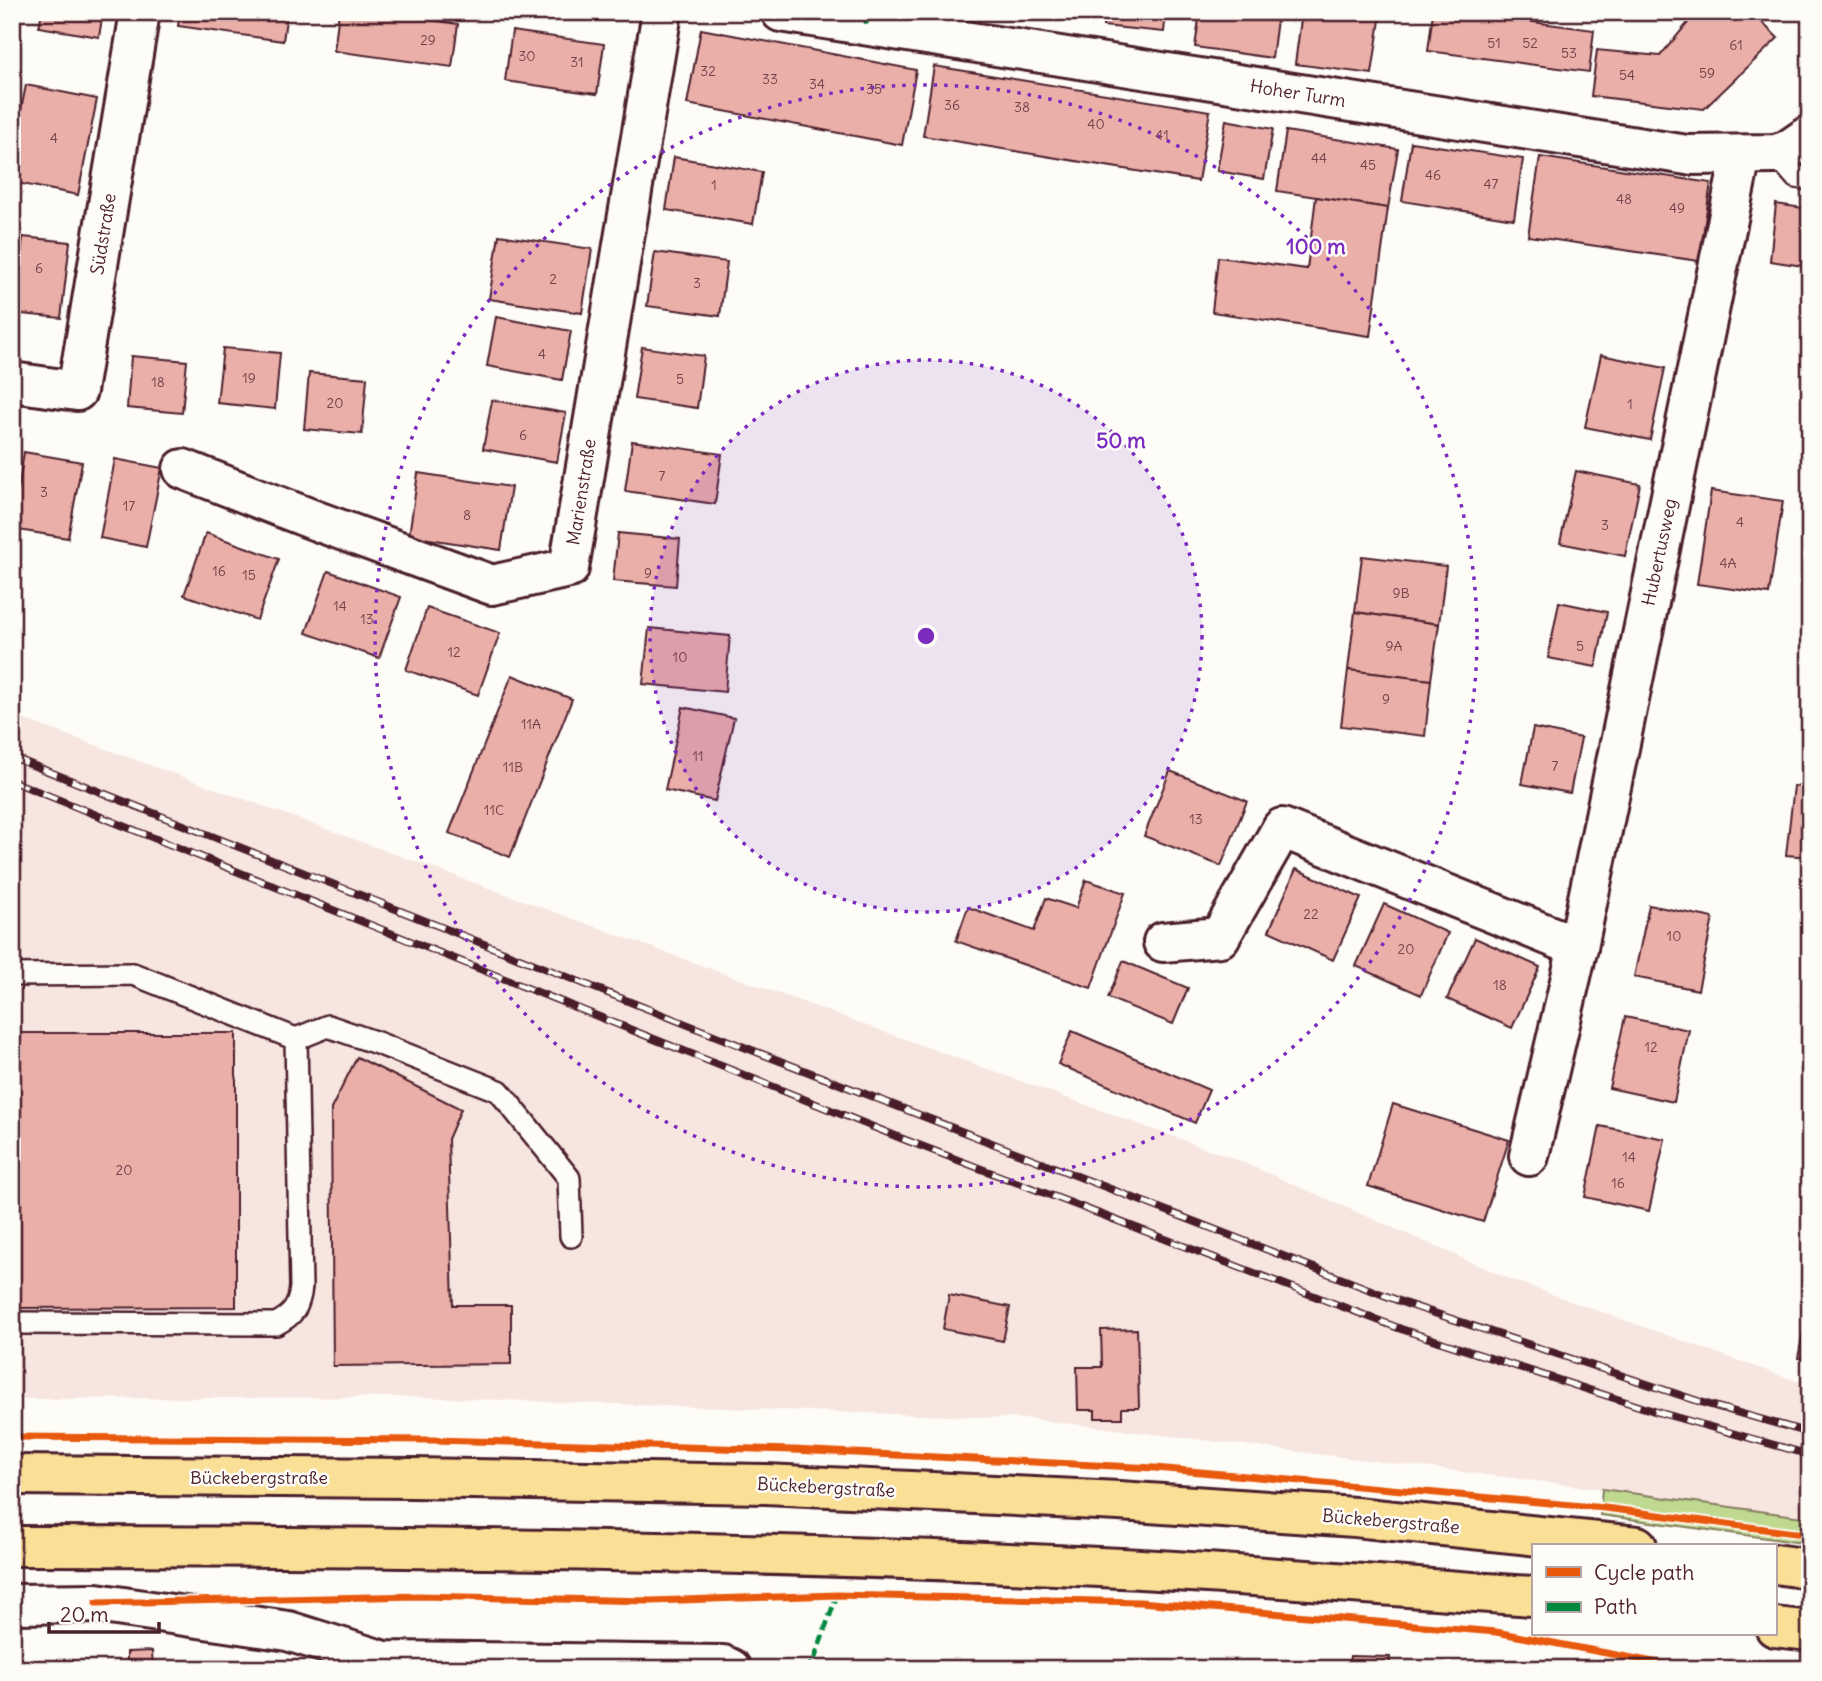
<svg xmlns="http://www.w3.org/2000/svg" width="1822" height="1681" viewBox="0 0 1822 1681" font-family="Delius,sans-serif">
  <rect width="100%" height="100%" fill="#fdfcf7"/>
  <filter id="ink" filterUnits="userSpaceOnUse"><feTurbulence type="fractalNoise" baseFrequency=".0143" numOctaves="2"/><feDisplacementMap in="SourceGraphic" scale="14" xChannelSelector="R" yChannelSelector="G"/><feConvolveMatrix kernelMatrix="1 2 1 2 8 2 1 2 1" color-interpolation-filters="sRGB"/></filter>
  <g filter="url(#ink)">
    <polygon fill="#f7e5e0" points="12,715 1235,1159 1517,1282 1810,1386 1810,1518 1602,1489 1032,1419 417,1397 12,1399"/>
    <polygon fill="#bfd990" stroke="#847c5e" stroke-width="2" points="1602,1489 1810,1518 1810,1544 1600,1515"/>
    <g fill="#eaafa9" stroke="#4a1f2b" stroke-width="2">
      <polygon points="42,12 103,12 99,37 39,27"/>
      <polygon points="180,12 287,12 283,41 178,26"/>
      <polygon points="339,12 373,12 458,24 452,67 334,51"/>
      <polygon points="1104,12 1166,12 1164,32 1103,26"/>
      <polygon points="1200,12 1278,12 1272,58 1195,47"/>
      <polygon points="1302,12 1381,13 1372,74 1295,64"/>
      <polygon points="1433,12 1458,12 1594,30 1589,72 1428,51"/>
      <polygon points="1684,12 1751,12 1778,38 1704,109 1591,96 1597,50 1660,56 1692,18"/>
      <polygon points="701,29 916,70 902,145 687,104"/>
      <polygon points="512,31 604,44 597,94 505,81"/>
      <polygon points="934,66 1210,111 1198,181 923,136"/>
      <polygon points="26,85 97,99 78,195 12,182 12,155"/>
      <polygon points="1226,120 1273,129 1264,179 1217,171"/>
      <polygon points="1286,131 1398,149 1388,208 1277,191"/>
      <polygon points="1411,142 1523,159 1514,219 1402,201"/>
      <polygon points="674,157 762,172 753,224 666,210"/>
      <polygon points="1540,157 1711,183 1699,261 1528,236"/>
      <polygon points="1316,197 1388,208 1370,336 1212,312 1218,257 1307,269"/>
      <polygon points="1776,204 1810,209 1810,267 1770,261"/>
      <polygon points="499,235 592,249 582,313 489,299"/>
      <polygon points="23,237 70,242 61,318 12,313 12,273 19,273"/>
      <polygon points="655,252 727,262 720,316 647,306"/>
      <polygon points="496,317 571,331 562,380 487,366"/>
      <polygon points="642,347 704,356 697,408 634,399"/>
      <polygon points="223,348 280,353 275,409 217,403"/>
      <polygon points="1601,355 1665,368 1650,440 1585,427"/>
      <polygon points="131,356 187,361 182,413 127,408"/>
      <polygon points="309,373 367,378 362,434 304,429"/>
      <polygon points="492,400 566,413 557,462 483,449"/>
      <polygon points="632,441 722,454 715,504 625,491"/>
      <polygon points="24,452 82,462 68,538 12,529"/>
      <polygon points="115,459 162,468 146,547 100,538"/>
      <polygon points="1576,471 1640,484 1625,556 1560,543"/>
      <polygon points="418,473 511,487 501,550 409,536"/>
      <polygon points="1711,491 1783,501 1769,594 1697,584"/>
      <polygon points="206,533 279,559 257,620 184,595"/>
      <polygon points="618,533 680,539 676,586 613,581"/>
      <polygon points="1362,556 1446,566 1439,624 1355,612"/>
      <polygon points="328,571 401,597 379,658 306,633"/>
      <polygon points="1559,602 1607,612 1596,667 1548,658"/>
      <polygon points="427,608 500,633 478,695 406,670"/>
      <polygon points="1355,612 1439,624 1431,680 1348,670"/>
      <polygon points="649,628 730,636 725,692 643,684"/>
      <polygon points="1348,670 1431,680 1425,736 1341,726"/>
      <polygon points="512,675 572,699 510,857 449,833"/>
      <polygon points="683,707 734,718 715,801 665,790"/>
      <polygon points="1533,728 1581,738 1570,793 1522,784"/>
      <polygon points="1170,771 1247,801 1221,866 1144,836"/>
      <polygon points="1794,786 1810,788 1810,857 1786,855"/>
      <polygon points="1296,869 1361,898 1333,960 1269,931"/>
      <polygon points="1086,880 1125,893 1091,988 956,941 968,907 1034,931 1046,898 1076,908"/>
      <polygon points="1384,904 1448,933 1421,995 1356,966"/>
      <polygon points="1649,905 1713,918 1698,990 1634,977"/>
      <polygon points="1475,938 1540,967 1512,1028 1447,999"/>
      <polygon points="1123,961 1188,988 1173,1024 1108,998"/>
      <polygon points="1625,1017 1689,1030 1674,1102 1609,1088"/>
      <polygon points="1072,1031 1209,1090 1195,1123 1058,1064"/>
      <polygon points="12,1033 236,1033 236,1307 12,1308"/>
      <polygon points="357,1057 461,1109 448,1139 453,1305 511,1305 511,1364 333,1366 331,1109"/>
      <polygon points="1393,1104 1509,1140 1483,1222 1368,1186"/>
      <polygon points="1600,1126 1665,1139 1649,1211 1585,1197"/>
      <polygon points="949,1295 1010,1307 1003,1341 943,1329"/>
      <polygon points="1809,1301 1810,1301 1810,1360 1798,1358"/>
      <polygon points="1137,1329 1139,1408 1122,1408 1122,1418 1095,1418 1095,1410 1078,1410 1077,1367 1102,1367 1101,1330"/>
      <polygon points="152,1651 153,1669 127,1669 127,1652"/>
      <polygon points="1350,1656 1390,1657 1389,1669 1348,1669"/>
    </g>
    <g fill="none" stroke-linecap="round" stroke-linejoin="round">
      <defs>
        <g id="lane">
          <polyline points="1776,154 1796,177 1810,179"/>
          <path d="M12,975L133,974L296,1039L301,1287C299,1306 294,1315 276,1324L12,1323"/>
          <polyline points="296,1039 328,1026 380,1044 499,1091 569,1178 571,1236"/>
        </g>
        <g id="street">
          <polyline points="781,12 1687,155 1776,154 1788,150 1810,135"/>
          <polyline points="12,382 77,391 140,12"/>
          <polyline points="183,469 314,520 492,585 569,568 662,12"/>
          <polyline points="1163,942 1220,937 1282,828 1578,947"/>
          <polyline points="1529,1156 1578,947 1741,156"/>
          <polyline points="12,1604 96,1603 288,1631 384,1661 723,1665 731,1669"/>
        </g>
        <g id="highway">
          <polyline points="12,1475 411,1478 766,1484 1119,1501 1355,1517 1637,1546"/>
          <path d="M12,1546C382,1546 752,1550 1121,1568C1259,1575 1396,1587 1533,1596"/>
          <polyline points="1775,1564 1810,1569"/>
          <polyline points="1775,1627 1810,1631"/>
        </g>
      </defs>
      <use href="#lane" stroke="#4a1f2b" stroke-width="26"/>
      <use href="#street" stroke="#4a1f2b" stroke-width="44"/>
      <use href="#highway" stroke="#4a1f2b" stroke-width="44"/>
      <use href="#lane" stroke="#fdfcf7" stroke-width="21"/>
      <use href="#street" stroke="#fdfcf7" stroke-width="38"/>
      <use href="#highway" stroke="#fadf96" stroke-width="38"/>
      <defs>
        <g id="rail">
          <polyline points="12,757 744,1047 1407,1304 1707,1404 1810,1433"/>
          <polyline points="12,781 903,1139 1401,1329 1654,1411 1810,1455"/>
        </g>
      </defs>
      <use href="#rail" stroke="#4a1f2b" stroke-width="8"/>
      <use href="#rail" stroke="#fdfcf7" stroke-width="5" stroke-dasharray="16" stroke-linecap="butt"/>
      <g stroke="#00873e" stroke-width="5" stroke-dasharray="10 5" stroke-linecap="butt">
        <polyline points="866,24 868,12"/>
        <polyline points="804,1669 813,1663 837,1595"/>
      </g>
      <defs>
        <g id="cycleway">
          <polyline points="12,1437 433,1440 794,1450 1155,1468 1605,1508 1810,1535"/>
          <polyline points="96,1603 419,1596 651,1601 837,1595 1140,1602 1496,1632 1690,1669"/>
        </g>
      </defs>
      <use href="#cycleway" stroke="#fdfcf7" stroke-width="11"/>
      <use href="#cycleway" stroke="#e8590c" stroke-width="7"/>
    </g>
  </g>
  <circle cx="926" cy="636" r="276" fill="#7b2cbf" fill-opacity=".12"/>
  <g fill="none" stroke="#7b2cbf" stroke-width="3.5" stroke-dasharray="3.5 7">
    <circle cx="926" cy="636" r="276"/>
    <circle cx="926" cy="636" r="551"/>
  </g>
  <g text-anchor="middle" dominant-baseline="central" stroke-width="5" stroke-linejoin="round" paint-order="stroke">
    <g font-size="14" fill="#72434a">
      <text x="428" y="40">29</text>
      <text x="1494" y="43">51</text>
      <text x="1530" y="43">52</text>
      <text x="1736" y="45">61</text>
      <text x="1569" y="53">53</text>
      <text x="527" y="56">30</text>
      <text x="577" y="62">31</text>
      <text x="708" y="71">32</text>
      <text x="1707" y="73">59</text>
      <text x="1627" y="75">54</text>
      <text x="770" y="79">33</text>
      <text x="817" y="84">34</text>
      <text x="874" y="89">35</text>
      <text x="952" y="105">36</text>
      <text x="1022" y="107">38</text>
      <text x="1096" y="124">40</text>
      <text x="1162" y="135">41</text>
      <text x="54" y="138">4</text>
      <text x="1319" y="158">44</text>
      <text x="1368" y="165">45</text>
      <text x="1433" y="175">46</text>
      <text x="1491" y="184">47</text>
      <text x="714" y="185">1</text>
      <text x="1624" y="199">48</text>
      <text x="1677" y="208">49</text>
      <text x="39" y="268">6</text>
      <text x="553" y="279">2</text>
      <text x="697" y="283">3</text>
      <text x="542" y="354">4</text>
      <text x="249" y="378">19</text>
      <text x="680" y="379">5</text>
      <text x="158" y="382">18</text>
      <text x="335" y="403">20</text>
      <text x="1630" y="404">1</text>
      <text x="523" y="435">6</text>
      <text x="662" y="476">7</text>
      <text x="44" y="492">3</text>
      <text x="129" y="506">17</text>
      <text x="467" y="515">8</text>
      <text x="1740" y="522">4</text>
      <text x="1605" y="525">3</text>
      <text x="1728" y="563">4A</text>
      <text x="219" y="571">16</text>
      <text x="648" y="573">9</text>
      <text x="249" y="575">15</text>
      <text x="1401" y="593">9B</text>
      <text x="340" y="606">14</text>
      <text x="367" y="619">13</text>
      <text x="1394" y="646">9A</text>
      <text x="1580" y="646">5</text>
      <text x="454" y="652">12</text>
      <text x="680" y="657">10</text>
      <text x="1386" y="699">9</text>
      <text x="531" y="724">11A</text>
      <text x="698" y="756">11</text>
      <text x="1555" y="766">7</text>
      <text x="513" y="767">11B</text>
      <text x="494" y="810">11C</text>
      <text x="1196" y="819">13</text>
      <text x="1311" y="914">22</text>
      <text x="1674" y="936">10</text>
      <text x="1406" y="949">20</text>
      <text x="1500" y="985">18</text>
      <text x="1651" y="1047">12</text>
      <text x="1629" y="1157">14</text>
      <text x="124" y="1170">20</text>
      <text x="1618" y="1183">16</text>
    </g>
    <g font-size="18" fill="#4a1f2b" stroke="#fdfcf7">
      <text transform="translate(1298 93) rotate(9)">Hoher Turm</text>
      <text transform="translate(103 234) rotate(-81)">Südstraße</text>
      <text transform="translate(581 492) rotate(-81)">Marienstraße</text>
      <text transform="translate(1659 552) rotate(-78)">Hubertusweg</text>
      <text x="259" y="1477">Bückebergstraße</text>
      <text transform="translate(826 1487) rotate(3)">Bückebergstraße</text>
      <text transform="translate(1391 1521) rotate(5)">Bückebergstraße</text>
    </g>
  </g>
  <circle cx="926" cy="636" r="10" fill="#7b2cbf" stroke="#fdfcf7" stroke-width="3.5"/>
  <g font-size="21" text-anchor="middle" font-weight="bold" fill="#7b2cbf" stroke="#fdfcf7" stroke-width="5" stroke-linejoin="round" paint-order="stroke">
    <text x="1316" y="254">100 m</text>
    <text x="1121" y="448">50 m</text>
  </g>
  <rect width="1822" height="1681" fill="none" stroke="#fdfcf7" stroke-width="42"/>
  <rect x="21" y="21" width="1780" height="1639" fill="none" stroke="#4a1f2b" stroke-width="2.5" filter="url(#ink)"/>
  <rect x="1532" y="1544" width="245" height="91" fill="#fdfcf7" stroke="#b5a4a5" stroke-width="2"/>
  <rect x="1546" y="1567" width="35" height="10" fill="#e8590c" stroke="#b5a4a5" stroke-width="2"/>
  <text x="1594" y="1580" font-size="21" fill="#4a1f2b">Cycle path</text>
  <rect x="1546" y="1602" width="35" height="10" fill="#00873e" stroke="#b5a4a5" stroke-width="2"/>
  <text x="1594" y="1614" font-size="21" fill="#4a1f2b">Path</text>
  <path d="M49 1622v10h110v-10" fill="none" stroke="#4a1f2b" stroke-width="3.5"/>
  <text x="60" y="1622" font-size="21" fill="#4a1f2b" stroke="#fdfcf7" stroke-width="5" paint-order="stroke">20 m</text>
</svg>
